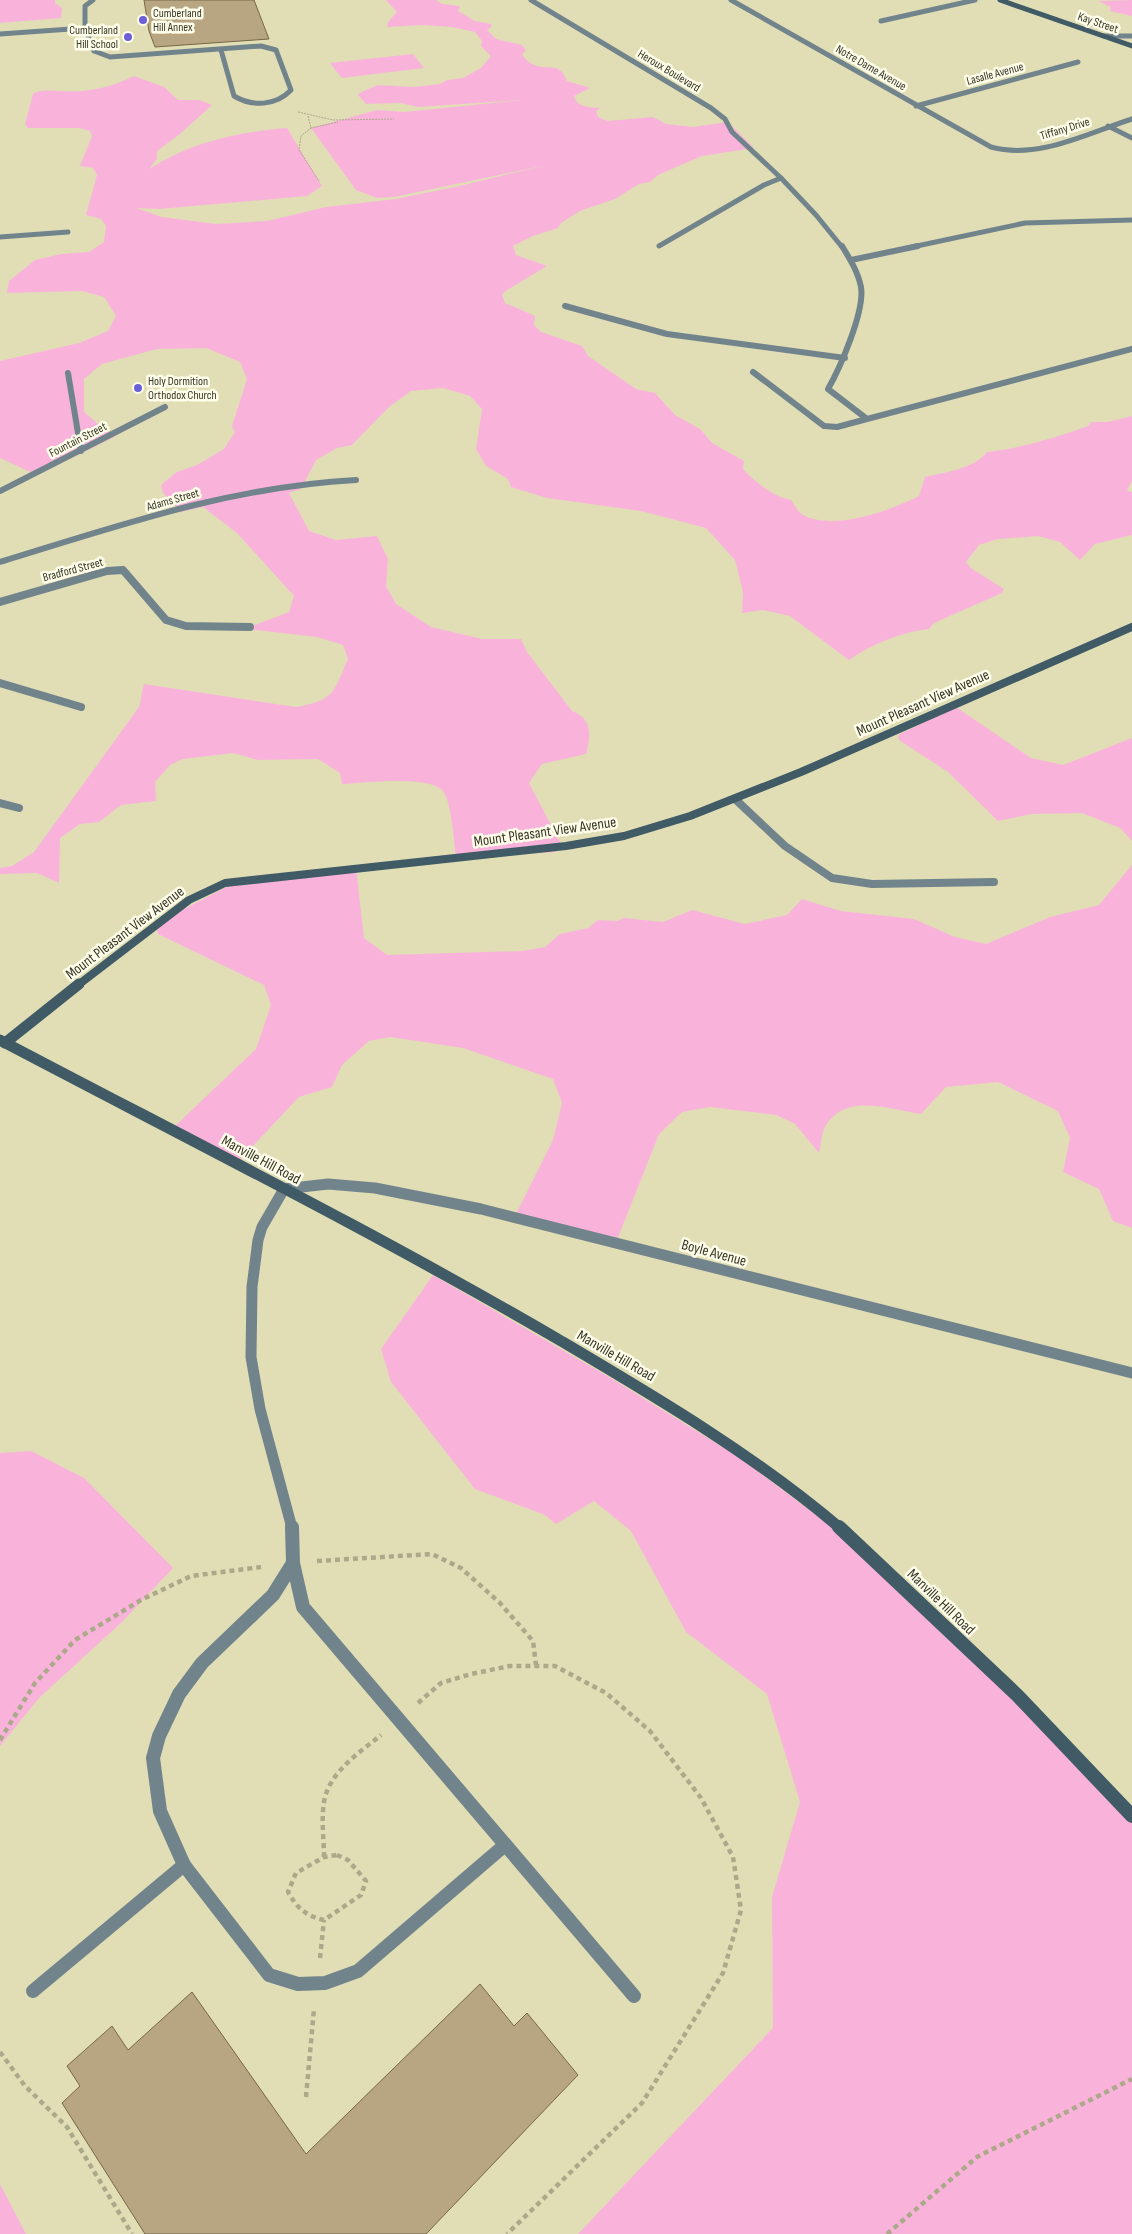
<svg xmlns="http://www.w3.org/2000/svg" width="1132" height="2234" viewBox="0 0 1132 2234" font-family="'Sofia Sans Condensed',sans-serif">
  <rect width="100%" height="100%" fill="#e1deb6"/>
  <g fill="#f9b3db">
    <polygon points="0,0 55,0 55,3 62,8 61,18 0,23"/>
    <path d="M386,0H436L442,4L460,6L458,11L475,21L491,24L492,26L487,30L496,39L522,45L526,50L522,55C525,58 529,63 534,65C550,71 559,61 567,81L590,88L574,96C577,108 590,107 600,108L596,111L598,117L608,121L653,117L666,124L693,127L728,122L754,148L702,156L658,175L650,182L639,184L615,199L580,211L561,223L558,228L533,236L513,246L516,255L547,266L507,290L502,294L505,303L535,316L534,325L541,332L582,346L588,356L636,389L655,393L675,415L700,429L712,443L744,461L743,469C755,482 772,496 791,500C794,504 798,512 803,515C834,531 890,511 919,496L925,477C945,472 974,469 987,452C1022,448 1055,438 1088,426L1091,422H1108L1132,416V481L1127,490L1132,492V535L1095,544L1080,560L1060,542L1038,536L998,539L979,545L966,562L971,568L1004,589L1002,593L934,623L929,629C901,632 872,644 849,660L790,616L763,610L742,613L743,592L735,560L706,528L641,511L547,498L511,487L508,479L486,466L476,449L482,409L470,396L443,388L411,391L389,407L352,445L337,448L316,460L301,489L289,493L309,531L336,540L377,536L388,559L386,586L396,604L431,627L482,639H521L527,652L572,711C593,719 591,736 586,754L542,764L529,783L563,848L555,852L456,858C454,843 452,800 442,790C426,775 364,783 342,784L340,773L318,759L258,760L233,753L183,759L170,765L155,782L156,801L121,805L99,822L80,824L60,838L59,883L37,873L0,874V868L12,866L34,852L139,707L144,684L296,707C335,700 333,693 348,659L343,645L317,637L248,629L247,628L289,612L294,596L237,533L203,507L181,512L163,493L161,485L177,472L197,465L224,449L235,432L232,426L247,379L240,362L206,348L157,349L102,364L84,379V412L105,430L116,434L114,437L37,475L0,458V361L79,343L108,331L116,316L104,297L82,291L7,293L9,281L35,260L61,254L89,252L104,242L106,226L101,219L86,215L97,175L93,168L80,166L92,136L90,131L79,128H28L25,124L33,94C40,89 51,91 59,91C87,93 110,88 134,76L164,87L178,100H200L212,105L180,134L157,151V159L149,169C191,142 238,132 287,128L322,186L307,196L159,209L136,208L162,217L216,224L267,221L326,207L396,199L459,186L547,165L394,197L377,198L356,190L311,128L377,110L404,112L522,100L418,107L401,103L366,104L358,95L359,93L378,85L413,87L440,84L447,80L463,78L481,68L491,56L481,46L482,41L475,32L452,27L422,25L387,27L388,22L397,12Z"/>
    <polygon points="1132,0 1132,16 1110,11 1111,7 1098,1"/>
    <polygon points="413,54 424,68 342,78 330,63"/>
    <polygon points="956,707 1031,758 1063,765 1132,738 1132,841 1120,828 1082,813 1032,814 998,821 948,772 899,740 898,735"/>
    <path d="M1132,865V1228L1113,1221L1099,1189L1063,1172L1070,1138L1058,1111L998,1082L946,1087L921,1114C888,1109 845,1092 825,1127C821,1134 821,1146 819,1153L795,1124L776,1115L710,1107L682,1112L659,1134L617,1240L513,1220L553,1140L562,1103L553,1079L463,1048L390,1037L369,1041L342,1065L332,1087L299,1097L236,1164L174,1127L256,1049L271,1005L264,985L158,934L157,930L171,916L234,883L356,868L364,938L387,955L522,951L545,947L560,934L588,928L598,920L617,921L624,918L663,922L692,910L745,924L787,915L802,899L841,911L914,919L955,937L986,944L1050,917L1099,905Z"/>
    <polygon points="433,1275 609,1377 740,1458 889,1570 1132,1816 1132,2234 578,2234 773,2028 772,1897 800,1802 767,1694 686,1632 631,1531 594,1501 556,1524 545,1515 475,1489 391,1382 381,1349"/>
    <polygon points="31,1451 84,1478 173,1568 122,1622 39,1698 0,1746 0,1453"/>
    <polygon points="0,2184 26,2234 0,2234"/>
  </g>
  <g fill="#b8a683" stroke="#776746">
    <polygon points="144,0 254,0 269,39 155,47 149,31"/>
    <polygon points="480,1984 514,2026 527,2013 578,2075 426,2234 145,2234 62,2103 80,2086 67,2066 112,2026 128,2050 192,1992 306,2154"/>
  </g>
  <g fill="none" stroke-linecap="round" stroke-linejoin="round">
    <g stroke="#aba989" stroke-width="1" stroke-dasharray="2 1" stroke-linecap="butt">
      <polyline points="298,112 333,120 394,119"/>
      <polyline points="308,116 311,128 338,122"/>
      <polyline points="311,128 301,136 299,150 319,181"/>
    </g>
    <g stroke="#aba989" stroke-width="4.5" stroke-dasharray="5 4" stroke-linecap="butt">
      <polyline points="317,1561 432,1554 461,1568 500,1603 533,1641 536,1665"/>
      <polyline points="418,1703 441,1683 471,1674 510,1666 555,1666 606,1693 650,1731 701,1798 733,1857 741,1910 723,1973 642,2103 507,2234"/>
      <polyline points="0,1740 35,1683 75,1640 141,1600 191,1576 261,1567"/>
      <path d="M337,1855L348,1860L366,1881L361,1895L324,1920C306,1916 297,1908 288,1892L296,1873L324,1857Z"/>
      <path d="M324,1857C324,1839 321,1820 324,1802C329,1772 359,1753 381,1735"/>
      <polyline points="320,1958 324,1920"/>
      <polyline points="0,2052 25,2086 67,2127 132,2234"/>
      <polyline points="306,2097 314,2009"/>
      <polyline points="887,2234 977,2157 1132,2079"/>
    </g>
    <g stroke="#72848b" stroke-width="5">
      <path d="M85,28L94,51L110,57L261,46L276,50L291,90C276,106 252,107 234,96L221,50"/>
      <polyline points="0,34 85,28 85,6 93,0"/>
      <polyline points="1108,126 1132,138"/>
      <polyline points="0,237 68,232"/>
      <polyline points="659,246 764,185 781,178 816,215 842,247"/>
      <polyline points="912,247 1025,223 1132,220"/>
    </g>
    <g stroke="#72848b" stroke-width="6">
      <path d="M842,246C850,259 858,272 861,287C865,311 840,368 828,389L867,419L1132,349"/>
      <polyline points="851,260 918,246"/>
      <polyline points="565,306 667,334 845,358"/>
      <polyline points="753,372 824,426 837,427 867,419"/>
    </g>
    <g stroke="#72848b" stroke-width="8">
      <polyline points="0,683 81,707"/>
      <polyline points="735,799 785,846 832,878 872,884 994,882"/>
      <polyline points="0,803 19,808"/>
    </g>
    <polyline stroke="#72848b" stroke-width="11" points="284,1189 262,1227 258,1240 252,1287 251,1357 260,1409 292,1528"/>
    <g stroke="#72848b" stroke-width="14">
      <polyline points="292,1527 293,1563 303,1607 634,1996"/>
      <polyline points="293,1563 273,1595 202,1663 179,1694 159,1736 153,1758 160,1811 184,1865 269,1975 298,1984 325,1983 358,1971 505,1845"/>
      <polyline points="33,1991 184,1865"/>
    </g>
    <g stroke="#72848b" stroke-width="5">
      <polyline points="531,0 711,108 725,119 732,132 781,178"/>
      <path d="M731,0L991,147C1038,160 1088,133 1132,119"/>
      <polyline points="881,21 975,0"/>
      <polyline points="1104,36 1132,36"/>
      <polyline points="916,106 1078,62"/>
    </g>
    <g stroke="#72848b" stroke-width="6">
      <polyline points="68,373 81,451"/>
      <polyline points="0,491 165,407"/>
      <path d="M0,562C121,525 229,487 356,480"/>
    </g>
    <polyline stroke="#72848b" stroke-width="8" points="0,602 107,571 123,570 166,620 186,626 250,627"/>
    <polyline stroke="#72848b" stroke-width="11" points="284,1189 328,1184 375,1188 481,1209 1132,1373"/>
    <polyline stroke="#405b65" stroke-width="5" points="1000,0 1132,46"/>
    <polyline stroke="#405b65" stroke-width="8" points="78,985 189,900 225,883 566,846 624,836 690,816 801,772 1132,627"/>
    <g stroke="#405b65" stroke-width="11">
      <path d="M0,1040C186,1138 374,1232 556,1338C654,1396 753,1454 840,1528"/>
      <polyline points="5,1043 79,984"/>
    </g>
    <polyline stroke="#405b65" stroke-width="14" points="839,1527 1018,1696 1132,1816"/>
  </g>
  <g fill="#6c5ed8" stroke="#fffeea" stroke-width="2">
    <circle cx="143" cy="20" r="5"/>
    <circle cx="128" cy="37" r="5"/>
    <circle cx="138" cy="388" r="5"/>
  </g>
  <g text-anchor="middle" dominant-baseline="central" stroke-width="5" stroke-linejoin="round" paint-order="stroke">
    <g font-size="12" fill="#373526" stroke="#fffeea" text-anchor="start">
      <text x="153" y="13">Cumberland<tspan x="153" dy="14">Hill Annex</tspan></text>
      <text x="118" y="30" text-anchor="end">Cumberland<tspan x="118" dy="14">Hill School</tspan></text>
      <text x="148" y="381">Holy Dormition<tspan x="148" dy="14">Orthodox Church</tspan></text>
    </g>
    <g font-size="12" fill="#373526" stroke="#fffeea">
      <text transform="translate(1098 23) rotate(19)">Kay Street</text>
      <text transform="translate(871 68) rotate(30)">Notre Dame Avenue</text>
      <text transform="translate(669 71) rotate(31)">Heroux Boulevard</text>
      <text transform="translate(995 74) rotate(-15)">Lasalle Avenue</text>
      <text transform="translate(1065 129) rotate(-17)">Tiffany Drive</text>
      <text transform="translate(78 440) rotate(-27)">Fountain Street</text>
      <text transform="translate(173 500) rotate(-16)">Adams Street</text>
      <text transform="translate(73 570) rotate(-15)">Bradford Street</text>
    </g>
    <g font-size="15" fill="#373526" stroke="#fffeea">
      <text transform="translate(923 703) rotate(-24)">Mount Pleasant View Avenue</text>
      <text transform="translate(545 832) rotate(-8)">Mount Pleasant View Avenue</text>
      <text transform="translate(125 933) rotate(-37)">Mount Pleasant View Avenue</text>
      <text transform="translate(261 1160) rotate(28)">Manville Hill Road</text>
      <text transform="translate(714 1253) rotate(15)">Boyle Avenue</text>
      <text transform="translate(616 1356) rotate(30)">Manville Hill Road</text>
      <text transform="translate(941 1602) rotate(44)">Manville Hill Road</text>
    </g>
  </g>
</svg>
